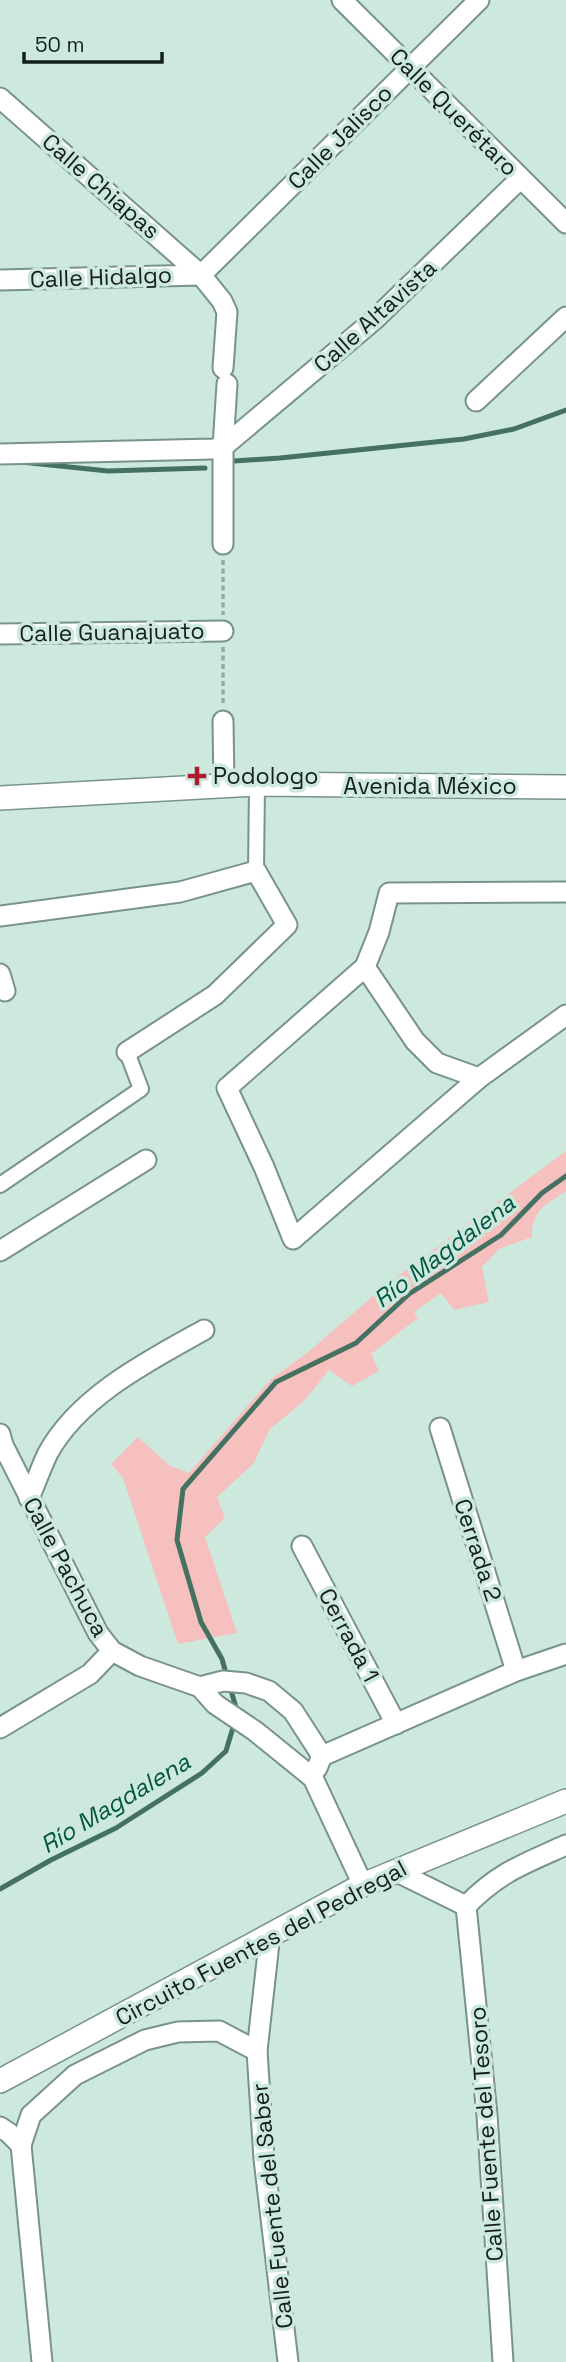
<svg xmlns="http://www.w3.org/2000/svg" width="566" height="2362" viewBox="0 0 566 2362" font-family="'Space Grotesk',sans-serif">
  <rect width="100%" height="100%" fill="#cde9de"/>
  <path fill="#f6c0be" d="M566,1151V1191C546,1205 531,1210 532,1237L499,1249L482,1267L489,1302L454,1310L441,1293L414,1312L418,1318L371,1354L379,1371L352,1386L329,1370L304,1401L269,1430L254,1463L217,1497L225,1518L205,1537L237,1633L178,1644L123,1478L111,1464L138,1437L170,1466L189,1473L271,1379L307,1353L386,1285Z"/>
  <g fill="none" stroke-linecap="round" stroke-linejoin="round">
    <g stroke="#457162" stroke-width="5">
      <polyline points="234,461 280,458 464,439 514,429 566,410"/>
      <polyline points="21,462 108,471 205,468"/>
      <polyline points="227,1677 222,1659 201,1622 177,1540 183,1489 276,1382 356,1343 409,1294 501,1235 542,1193 566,1176"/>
      <polyline points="230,1687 237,1711"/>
      <polyline points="0,1889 51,1860 116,1828 202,1773 226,1751 234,1724"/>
    </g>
    <defs>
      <g id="pedestrian">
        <polyline points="256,871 257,784"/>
        <polyline points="0,1185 141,1089 127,1052"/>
      </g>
      <g id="minor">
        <polyline points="342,0 566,223"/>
        <polyline points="0,98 201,275 222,301 227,312 223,368"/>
        <polyline points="201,275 479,0"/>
        <polyline points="0,280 201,275"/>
        <polyline points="476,401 566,317"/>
        <polyline points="0,454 213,449 223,447 374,320 520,179"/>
        <polyline points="223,544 223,447 227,384"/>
        <polyline points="0,634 223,631"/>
        <polyline points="223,721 224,786"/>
        <polyline points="566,892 389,893 379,932 365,967 227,1088 264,1167 293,1239 479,1078 566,1015"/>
        <polyline points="0,916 180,892 256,871 287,925 215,995 127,1052"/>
        <polyline points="365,967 415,1041 437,1063 479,1078"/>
        <polyline points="0,974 5,991"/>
        <polyline points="0,1251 146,1160"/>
        <polyline points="440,1428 516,1671"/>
        <polyline points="0,1434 3,1445 98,1633 112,1651 140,1666 200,1687 215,1704 255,1731 313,1778 363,1885"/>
        <path d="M29,1498C36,1483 41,1467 48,1453C79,1396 150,1360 204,1330"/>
        <polyline points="302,1546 396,1724"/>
        <polyline points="200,1687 223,1681 246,1683 269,1691 293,1711 322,1756 317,1768"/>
        <polyline points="0,1728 90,1674 112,1651"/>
        <polyline points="322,1756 516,1671 566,1654"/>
        <polyline points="395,1871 466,1906"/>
        <polyline points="270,1934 257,2051 264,2159 288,2362"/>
        <polyline points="0,2127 9,2133 21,2145 42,2362"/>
        <polyline points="21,2145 31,2115 75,2075 145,2040 178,2032 219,2031 257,2051"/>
        <path d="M503,2362L487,2115L466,1906C499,1872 524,1864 566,1845"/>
      </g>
      <g id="tertiary">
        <polyline points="0,798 257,784 566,787"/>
        <polyline points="0,2081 363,1885 566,1801"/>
      </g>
    </defs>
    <use href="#pedestrian" stroke="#799389" stroke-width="18"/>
    <use href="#minor" stroke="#799389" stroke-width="23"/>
    <use href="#tertiary" stroke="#799389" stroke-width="26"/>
    <g stroke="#93aaa1" stroke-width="3.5" stroke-dasharray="5 3.5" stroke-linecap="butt">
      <polyline points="223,560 223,615"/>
      <polyline points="223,647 223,703"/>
    </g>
    <use href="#pedestrian" stroke="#fff" stroke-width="14"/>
    <use href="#minor" stroke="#fff" stroke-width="19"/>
    <use href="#tertiary" stroke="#fff" stroke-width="23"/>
  </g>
  <path fill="#ae1a30" stroke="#cde9de" stroke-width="2.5" d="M193.5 765.5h7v7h7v7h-7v7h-7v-7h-7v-7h7z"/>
  <g text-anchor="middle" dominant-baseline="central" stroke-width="7" stroke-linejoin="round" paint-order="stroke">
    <g font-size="23" fill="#141e1a" stroke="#cde9de">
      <text transform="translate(454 112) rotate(45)">Calle Querétaro</text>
      <text transform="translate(340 137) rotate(-45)">Calle Jalisco</text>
      <text transform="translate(101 186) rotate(41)">Calle Chiapas</text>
      <text transform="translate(101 277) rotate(-2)">Calle Hidalgo</text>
      <text transform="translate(375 316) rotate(-42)">Calle Altavista</text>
      <text transform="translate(112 632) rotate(-1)">Calle Guanajuato</text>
      <text x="430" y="786">Avenida México</text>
      <text transform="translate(478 1550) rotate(72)">Cerrada 2</text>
      <text transform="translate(66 1567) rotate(62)">Calle Pachuca</text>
      <text transform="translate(349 1635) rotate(62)">Cerrada 1</text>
      <text transform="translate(261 1943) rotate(-28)">Circuito Fuentes del Pedregal</text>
      <text transform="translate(486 2134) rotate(-94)">Calle Fuente del Tesoro</text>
      <text transform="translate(272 2206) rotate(-96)">Calle Fuente del Saber</text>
    </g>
    <g font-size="23" fill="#141e1a" stroke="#cde9de" text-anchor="start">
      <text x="213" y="776">Podologo</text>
    </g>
    <g font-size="24" font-style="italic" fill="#005541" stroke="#cde9de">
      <text transform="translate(444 1251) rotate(-37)">Río Magdalena</text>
      <text transform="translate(115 1803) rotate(-31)">Río Magdalena</text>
    </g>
  </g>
  <path d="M24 52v10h138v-10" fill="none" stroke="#141e1a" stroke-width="3.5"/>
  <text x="35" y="52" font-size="21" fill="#141e1a" stroke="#cde9de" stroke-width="5" paint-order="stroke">50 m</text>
</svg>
